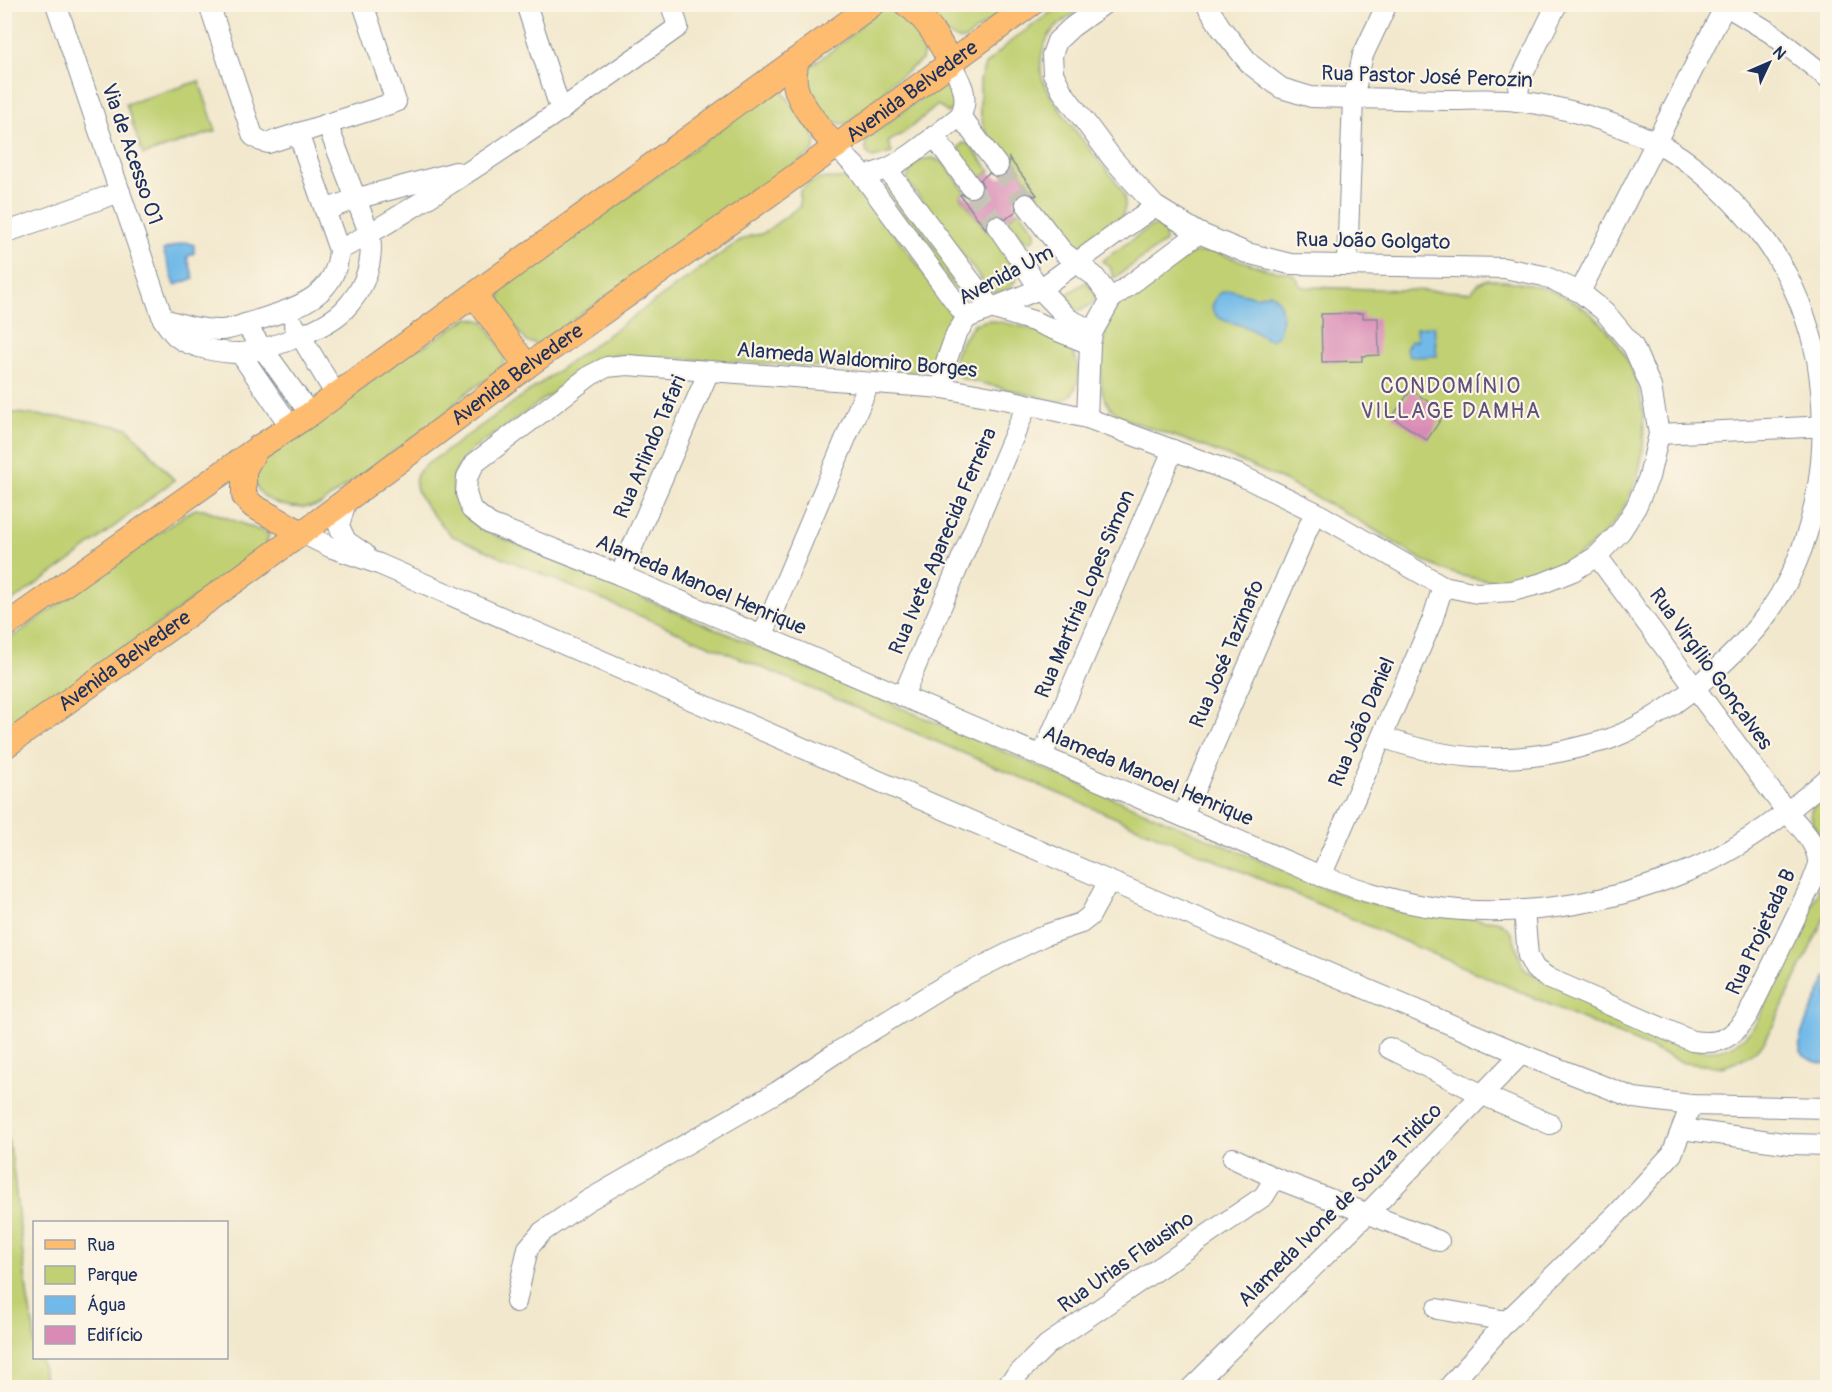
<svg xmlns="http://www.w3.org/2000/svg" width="1832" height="1392" viewBox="0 0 1832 1392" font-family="Pangolin,sans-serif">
  <rect width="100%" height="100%" fill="#fcf5e5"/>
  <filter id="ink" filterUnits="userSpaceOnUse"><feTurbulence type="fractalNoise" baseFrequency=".0167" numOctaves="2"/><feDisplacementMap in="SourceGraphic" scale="12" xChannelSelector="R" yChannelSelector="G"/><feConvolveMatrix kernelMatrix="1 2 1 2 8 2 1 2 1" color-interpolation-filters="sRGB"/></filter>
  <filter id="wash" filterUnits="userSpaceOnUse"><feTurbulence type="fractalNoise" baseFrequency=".008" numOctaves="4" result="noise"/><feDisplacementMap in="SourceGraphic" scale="24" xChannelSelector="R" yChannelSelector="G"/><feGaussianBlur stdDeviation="1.35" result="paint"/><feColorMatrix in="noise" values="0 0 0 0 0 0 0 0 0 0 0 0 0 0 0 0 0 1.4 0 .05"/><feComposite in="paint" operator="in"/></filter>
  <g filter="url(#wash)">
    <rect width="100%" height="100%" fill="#f2e8cd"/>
    <g fill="#c0d072" stroke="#6e8068" stroke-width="1.5">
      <polygon points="895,5 901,7 926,42 922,60 890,84 877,103 850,122 843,124 829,120 810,95 807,87 806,73 811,66 844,41 881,7"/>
      <path d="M926,5H1010L964,40C946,41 936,17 926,5Z"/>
      <path d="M1061,5H1086C1074,14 1056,24 1048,37C1042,49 1039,64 1042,77C1047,96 1089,149 1104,167C1114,179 1129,193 1124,211C1122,220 1114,225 1107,231C1095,240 1085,247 1070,245L1032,200L1038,195L1009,157L1003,161L984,129L980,111V80L985,65L1011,41Z"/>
      <polygon points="199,81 216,131 143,155 126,104"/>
      <path d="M940,84H947L955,89C956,100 956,105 948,113L938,105L905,132L888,142L892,153L873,158C862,151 864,142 872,134Z"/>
      <path d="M779,87L812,131L816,142L813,152L538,344L527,342C516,327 494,308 502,288Z"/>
      <polygon points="963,143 969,144 990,171 979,179 959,153 959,147"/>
      <path d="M933,158L944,163L965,191L960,196L988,232L993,229L1019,272C1014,287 1006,294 990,291L907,181C909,165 917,159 933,158Z"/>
      <path d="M827,178L845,179L860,187L952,311C951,322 936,359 928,366C922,371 917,371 909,372L633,356L612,355L602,358L472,450C439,481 452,514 490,533L1329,890L1397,911L1497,921C1519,930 1514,952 1525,970L1688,1047C1721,1057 1744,1046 1760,1016L1818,892L1824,846L1812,821L1811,811L1817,799L1827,789V912L1774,1024L1764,1042L1753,1053L1736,1062L1723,1067L1684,1063L1281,888L452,536C441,523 408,493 417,475C421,467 431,461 439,456L739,241L750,236L762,234L800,206V191C808,183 815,179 827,178Z"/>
      <polygon points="888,184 962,283 959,287 955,289 883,188"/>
      <polygon points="1019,210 1035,231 1035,238 1030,242 1024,241 1008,219"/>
      <polygon points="1159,226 1166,232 1165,242 1114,278 1110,267 1102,261 1150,227"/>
      <path d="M1215,252L1266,269L1290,273L1296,277L1301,286L1307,287L1471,292L1479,283L1487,279C1511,282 1535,283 1557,293C1674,345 1673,522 1552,568C1530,576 1510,582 1486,580C1435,575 1410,551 1368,526C1340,509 1310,494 1280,479C1250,465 1220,452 1188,441C1166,432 1142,427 1120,416C1114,412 1108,406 1105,399C1096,382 1103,327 1114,310C1122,297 1177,260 1192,254C1199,252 1207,252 1215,252Z"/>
      <path d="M1084,283H1088L1098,295C1094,305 1081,312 1071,310L1064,302L1065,296Z"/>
      <path d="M468,318L484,321L505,355C504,358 505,361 503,364C498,378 461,390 449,411L321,504C303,513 254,505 255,478C255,472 260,466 262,461L411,351L424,346Z"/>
      <path d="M989,320C1020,326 1083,333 1078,377C1077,390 1071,397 1060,402L960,378C944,359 963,341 974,324Z"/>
      <polygon points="5,412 77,419 128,428 174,480 71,560 5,606"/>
      <polygon points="196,509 204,509 269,534 265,548 5,733 4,643 187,513"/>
      <polygon points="4,1124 12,1159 28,1300 34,1330 34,1358 40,1358 47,1387 5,1387"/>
    </g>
    <g fill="#70b9e8" stroke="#4674a3" stroke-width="1.5">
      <polygon points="186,242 194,245 194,253 187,257 194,278 175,285 163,250"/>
      <path d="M1231,290L1256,297L1270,293C1285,300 1283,321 1278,335L1271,340C1262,338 1257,333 1250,329C1237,321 1219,325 1212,309C1214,297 1219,291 1231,290Z"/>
      <polygon points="1434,326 1437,356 1412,357 1409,355 1406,348 1411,341 1417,341 1416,328"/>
      <path d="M1827,975L1828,1064H1827C1791,1059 1796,1041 1810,1014C1816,1001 1822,989 1827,975Z"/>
    </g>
    <g id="blocks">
      <g fill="#d98bb6">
        <polygon points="1009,158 1037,195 1035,196 1025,192 1019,194 1015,200 1016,211 1006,219 997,214 991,216 986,221 986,229 960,195 961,194 972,199 978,196 983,186 980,180 989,173 999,178 1006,175 1009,170"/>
        <polygon points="1363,313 1363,318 1378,318 1379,355 1362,356 1362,361 1322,362 1321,314"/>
        <polygon points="1411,390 1445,413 1427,440 1392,417"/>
      </g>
    </g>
  </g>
  <g filter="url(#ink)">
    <use href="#blocks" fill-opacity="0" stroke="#868c96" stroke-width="1.5"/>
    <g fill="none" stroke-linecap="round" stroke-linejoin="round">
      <g stroke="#c7c3b7" stroke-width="20" stroke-dasharray="20 10" stroke-linecap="butt">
        <polyline points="998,166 1026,204"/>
        <polyline points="971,187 997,226"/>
      </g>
      <defs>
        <g id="minor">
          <path d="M56,4L163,319C167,325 172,333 177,337C191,348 222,353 239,353C265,352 327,328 344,310C364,289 374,264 370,235L327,124"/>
          <polyline points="209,4 253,136 261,141 268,143 396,102 363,4"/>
          <polyline points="526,4 561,111"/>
          <path d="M1104,4L1072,27L1057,41L1052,55L1053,73L1062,91L1112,158L1155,206L1199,233L1247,253L1290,264L1504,268L1544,276L1580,292L1604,311L1633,346L1651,387L1659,434L1649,477L1636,507L1621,531L1597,556L1573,571L1543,583L1512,591L1477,593L1443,586L1315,512L1240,475L1087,418L1009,400L943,388L627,365L607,367L591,375L475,463L467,477L466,493L471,509L490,524L620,575L1321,876C1355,888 1389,900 1425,906C1514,920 1606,905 1688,871C1737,851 1788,813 1828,778"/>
          <path d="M1206,4L1221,28L1250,64L1281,88L1311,97C1355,98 1400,99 1445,100C1469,100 1494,98 1518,101C1564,107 1611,121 1653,141C1693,160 1726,193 1755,227C1787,265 1806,311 1817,359C1832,449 1818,552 1759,625C1745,642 1729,658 1712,673C1682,700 1650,723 1612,738C1602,742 1590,744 1580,747C1512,765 1448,761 1382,737"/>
          <polyline points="1725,5 1771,33 1828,78"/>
          <polyline points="1517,101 1520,80 1557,4"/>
          <polyline points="960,116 998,166"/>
          <polyline points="934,136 971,187"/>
          <polyline points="836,147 858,169 967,318"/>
          <polyline points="887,169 991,308 1033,321 1090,344"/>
          <path d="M874,173C900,168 939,132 960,116C971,97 960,81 951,63"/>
          <polyline points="1026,204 1063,252 1094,276 1111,299"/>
          <polyline points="325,210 355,199 456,172"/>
          <polyline points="997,226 1040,289 1069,319 1093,331"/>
          <polyline points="4,233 120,192"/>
          <path d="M339,250C377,231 412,208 448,185C527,135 603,81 678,27L671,4"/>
          <polyline points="1347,265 1353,98 1363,55 1387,4"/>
          <polyline points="1580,292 1726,4"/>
          <path d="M163,319C182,324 202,331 222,330C234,329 247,323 258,320C295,308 337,297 339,250L298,133"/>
          <polyline points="245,324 310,414"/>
          <polyline points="294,325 336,395"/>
          <polyline points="240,353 290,426"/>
          <polyline points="943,388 946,362 956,334 967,318 1040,289 1155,206"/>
          <polyline points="1087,418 1090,344 1093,331 1111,299 1199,233"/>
          <polyline points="1659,434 1828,426"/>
          <polyline points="346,501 339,526 346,541 365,554"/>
          <polyline points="302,533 330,547 379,564 1109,881 1521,1054 1634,1098 1691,1105 1828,1108"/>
          <polyline points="620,575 709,371"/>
          <polyline points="762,637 869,383"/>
          <polyline points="903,696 1027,405"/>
          <polyline points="1042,756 1173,450"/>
          <polyline points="1183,816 1315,512"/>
          <polyline points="1321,876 1432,621 1443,586"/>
          <path d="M1524,910L1528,956L1535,969L1550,979L1692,1041C1720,1045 1732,1039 1748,1015L1812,883C1814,877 1818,870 1818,864C1819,844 1798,825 1786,811L1597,556"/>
          <polyline points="1389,1048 1483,1095 1550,1124"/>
          <polyline points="1682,1129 1791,1144 1828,1145"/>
          <polyline points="1233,1158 1275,1178 1439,1241"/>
          <polyline points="516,1302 528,1248 542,1232 587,1201 777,1092 834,1054 947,984 1045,935 1081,923 1090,916 1109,881"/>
          <polyline points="1437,1309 1507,1321"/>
          <polyline points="1004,1388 1047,1345 1264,1196 1275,1178"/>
          <polyline points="1191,1388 1367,1214 1521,1054"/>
          <polyline points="1448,1388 1507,1321 1617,1214 1672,1154 1691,1105"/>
        </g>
        <g id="major">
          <path d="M906,4C927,18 939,41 951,63"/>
          <path d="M796,60C796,67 794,76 795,83C797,103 823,132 836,147"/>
          <polyline points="474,295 527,366"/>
          <polyline points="255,451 244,470 244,496 253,506 302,533"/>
          <polyline points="4,627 256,449 310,414 873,4"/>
          <path id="s1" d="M4,747L302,533L527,366L801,172L1031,4"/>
        </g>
      </defs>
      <use href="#minor" stroke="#868c96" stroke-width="22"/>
      <use href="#major" stroke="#868c96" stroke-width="26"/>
      <use href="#minor" stroke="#fff" stroke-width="20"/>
      <use href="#major" stroke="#febc70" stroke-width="24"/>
    </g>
  </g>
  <g text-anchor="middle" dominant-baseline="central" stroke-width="4.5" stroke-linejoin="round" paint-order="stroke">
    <g font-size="21" fill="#1b2f5e" stroke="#fcf5e5">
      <text transform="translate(1427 77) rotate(2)">Rua Pastor José Perozin</text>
      <text stroke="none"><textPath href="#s1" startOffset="1120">Avenida Belvedere</textPath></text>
      <text transform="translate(132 154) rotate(71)">Via de Acesso 01</text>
      <text transform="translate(1373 241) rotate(1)">Rua João Golgato</text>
      <text transform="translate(1006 275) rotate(-28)">Avenida Um</text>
      <text transform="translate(857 360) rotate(5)">Alameda Waldomiro Borges</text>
      <text stroke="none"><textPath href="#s1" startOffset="634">Avenida Belvedere</textPath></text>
      <text transform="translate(650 447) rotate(-67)">Rua Arlindo Tafari</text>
      <text transform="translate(943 541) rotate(-67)">Rua Ivete Aparecida Ferreira</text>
      <text transform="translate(701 585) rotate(23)">Alameda Manoel Henrique</text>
      <text transform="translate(1085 594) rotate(-67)">Rua Martíria Lopes Simon</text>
      <text transform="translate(1227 654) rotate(-67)">Rua José Tazinafo</text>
      <text stroke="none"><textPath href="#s1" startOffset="148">Avenida Belvedere</textPath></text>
      <text transform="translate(1711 669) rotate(54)">Rua Virgílio Gonçalves</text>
      <text transform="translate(1362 722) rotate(-67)">Rua João Daniel</text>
      <text transform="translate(1148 776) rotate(23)">Alameda Manoel Henrique</text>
      <text transform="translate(1761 932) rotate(-65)">Rua Projetada B</text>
      <text transform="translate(1340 1205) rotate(-45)">Alameda Ivone de Souza Tridico</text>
      <text transform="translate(1126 1262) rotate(-35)">Rua Urias Flausino</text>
    </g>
    <g font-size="22" letter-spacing="1.5" fill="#5e4f7d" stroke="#fcf5e5">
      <text x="1451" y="386">CONDOMÍNIO<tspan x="1451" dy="25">VILLAGE DAMHA</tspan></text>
    </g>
  </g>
  <rect width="1832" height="1392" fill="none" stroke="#fcf5e5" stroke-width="24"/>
  <rect x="33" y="1221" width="195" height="138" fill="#fcf5e5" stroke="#a2a6af" stroke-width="1.5"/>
  <rect x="45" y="1240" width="30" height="9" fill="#febc70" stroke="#a2a6af" stroke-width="1.5"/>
  <text x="87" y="1251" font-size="18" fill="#1b2f5e">Rua</text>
  <rect x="45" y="1266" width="30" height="18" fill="#c0d072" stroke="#a2a6af" stroke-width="1.5"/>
  <text x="87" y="1281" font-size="18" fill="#1b2f5e">Parque</text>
  <rect x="45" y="1296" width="30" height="18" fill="#70b9e8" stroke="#a2a6af" stroke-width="1.5"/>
  <text x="87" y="1311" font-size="18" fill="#1b2f5e">Água</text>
  <rect x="45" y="1326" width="30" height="18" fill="#d98bb6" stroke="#a2a6af" stroke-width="1.5"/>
  <text x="87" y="1341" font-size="18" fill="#1b2f5e">Edifício</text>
  <g transform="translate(1769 63) rotate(46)" stroke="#fcf5e5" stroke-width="4.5" paint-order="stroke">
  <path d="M0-4.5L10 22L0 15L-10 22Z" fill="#1b2f5e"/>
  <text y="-9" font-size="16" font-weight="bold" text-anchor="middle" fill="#1b2f5e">N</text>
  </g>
</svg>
